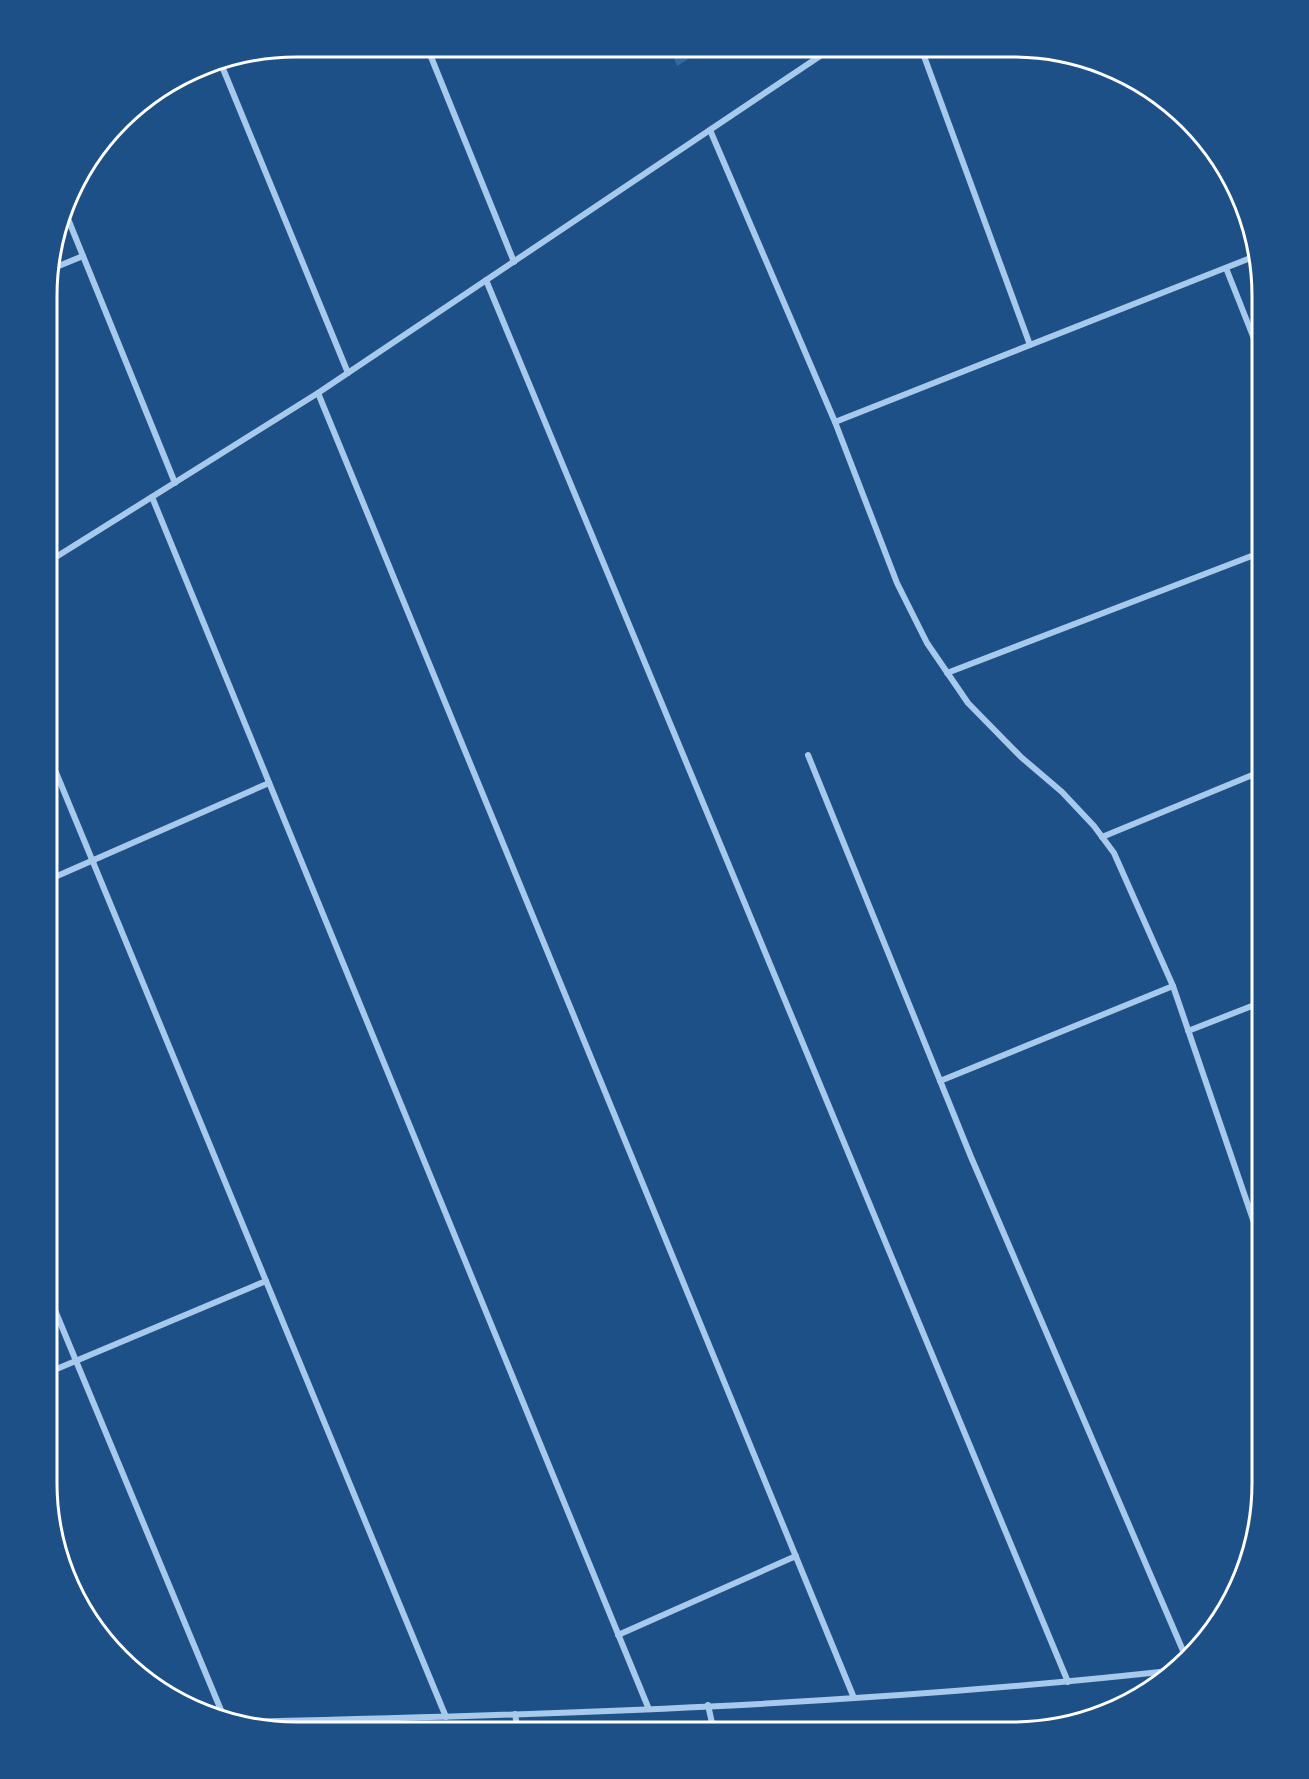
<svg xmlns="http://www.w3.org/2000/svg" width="1309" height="1779" viewBox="0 0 1309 1779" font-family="'Asap Condensed',sans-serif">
  <rect width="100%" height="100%" fill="#1e5088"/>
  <polygon fill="#316ba6" points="670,48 706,48 677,66"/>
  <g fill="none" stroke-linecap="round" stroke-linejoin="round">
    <g stroke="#a7c9eb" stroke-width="6">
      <polyline points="427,47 514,262"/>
      <polyline points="921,48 1030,345"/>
      <polyline points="219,59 348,373"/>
      <polyline points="710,130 835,422 897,583 927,643 968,703 1021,757 1062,792 1094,826 1114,853 1173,986 1262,1246"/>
      <polyline points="66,214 175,483"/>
      <polyline points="1226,268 1262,359"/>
      <polyline points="49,270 83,256"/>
      <polyline points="486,280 1068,1682"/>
      <polyline points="318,393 854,1698"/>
      <polyline points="835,422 1253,257"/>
      <polyline points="152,497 648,1707"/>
      <polyline points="48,562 318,393 832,48"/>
      <polyline points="947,673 1262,552"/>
      <polyline points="48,753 446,1717"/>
      <polyline points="808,755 971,1157 1187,1660"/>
      <polyline points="1102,837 1262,771"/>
      <polyline points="48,880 269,783"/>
      <polyline points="1188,1031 1262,1002"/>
      <polyline points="940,1081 1173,986"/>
      <polyline points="47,1291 223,1715"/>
      <polyline points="47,1373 266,1281"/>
      <polyline points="618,1635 796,1556"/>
      <polyline points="708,1705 714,1732"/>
      <polyline points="515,1714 518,1731"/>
      <polyline points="335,1720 336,1731"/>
      <path d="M241,1722C553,1715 867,1705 1178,1670"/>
    </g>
  </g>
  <path d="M0 0H1309V1779H0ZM296 57H1013A239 239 0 0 1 1252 296V1483A239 239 0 0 1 1013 1722H296A239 239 0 0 1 57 1483V296A239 239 0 0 1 296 57Z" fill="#1e5088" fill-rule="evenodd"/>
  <path fill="none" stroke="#fff" stroke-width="3" d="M296 57H1013A239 239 0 0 1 1252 296V1483A239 239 0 0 1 1013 1722H296A239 239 0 0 1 57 1483V296A239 239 0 0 1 296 57Z"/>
</svg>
